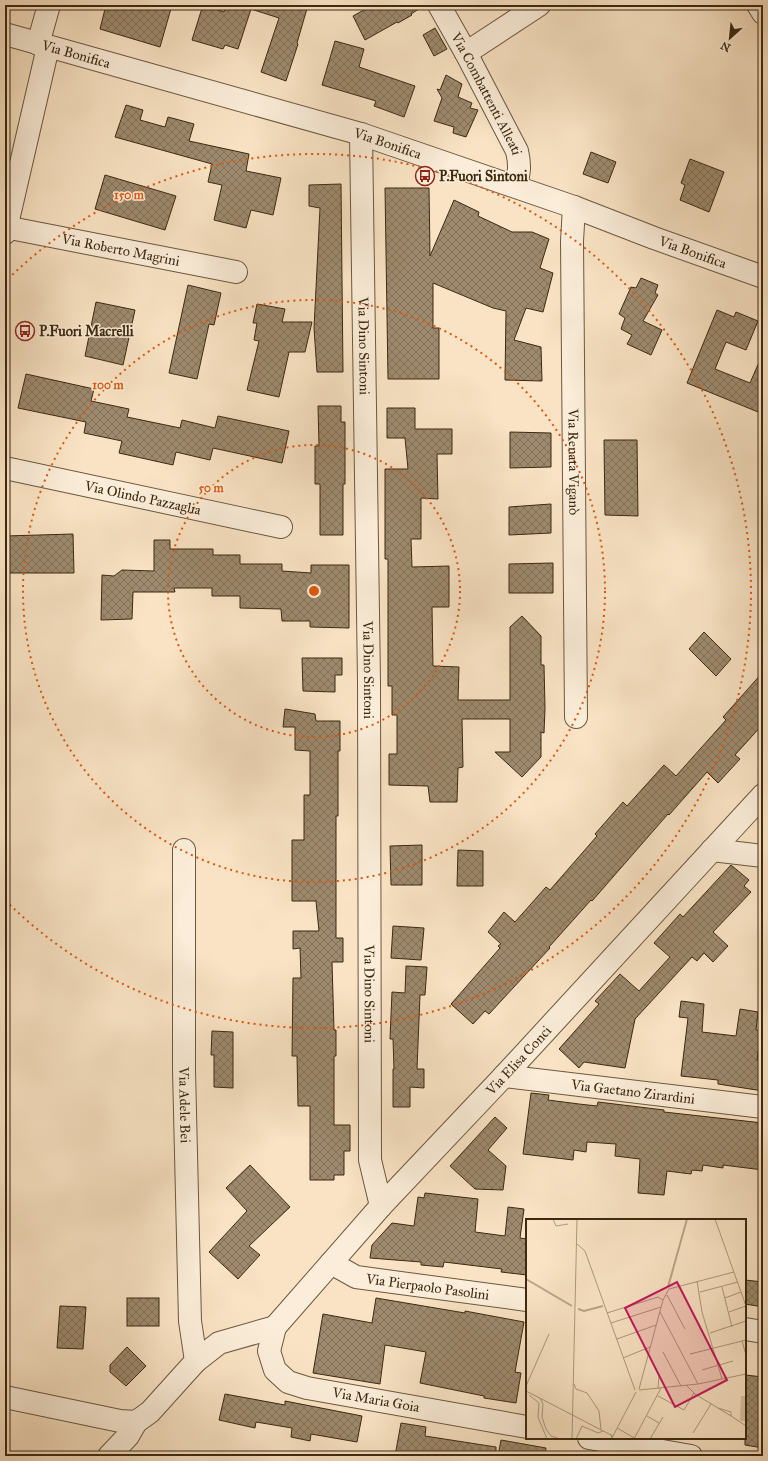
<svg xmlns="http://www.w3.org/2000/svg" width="768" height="1461" viewBox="0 0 768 1461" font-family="'IM FELL Great Primer',serif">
  <defs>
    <pattern id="building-cross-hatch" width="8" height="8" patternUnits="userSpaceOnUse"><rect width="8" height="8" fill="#9e8a6e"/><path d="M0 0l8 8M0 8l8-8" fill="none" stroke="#827159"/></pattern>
  </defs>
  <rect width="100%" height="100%" fill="#f9e3c4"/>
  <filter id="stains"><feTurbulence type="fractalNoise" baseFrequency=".005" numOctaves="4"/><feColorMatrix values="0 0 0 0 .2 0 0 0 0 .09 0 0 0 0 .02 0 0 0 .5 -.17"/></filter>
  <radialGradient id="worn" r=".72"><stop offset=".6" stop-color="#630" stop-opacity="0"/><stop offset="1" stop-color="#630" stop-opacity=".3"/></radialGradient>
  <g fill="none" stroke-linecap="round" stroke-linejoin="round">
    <polyline stroke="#877357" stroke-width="6" points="127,1456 128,1456"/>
  </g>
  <g fill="url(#building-cross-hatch)" stroke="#3c2910">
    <polygon points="106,5 172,5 160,47 100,29"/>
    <polygon points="203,5 224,12 226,5 308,5 297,43 298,44 286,81 261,72 279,18 251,9 238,49 225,45 223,49 192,40"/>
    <polygon points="373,5 425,5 411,14 412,15 398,23 397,22 365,40 353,16"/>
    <polygon points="435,28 447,49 434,56 423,35"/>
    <polygon points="335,41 364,49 359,67 415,86 404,117 374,106 376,101 322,85"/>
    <polygon points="446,75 462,84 458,97 472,103 470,108 478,110 466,137 453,133 454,127 434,121 442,98 437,89 440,90"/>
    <polygon points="126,105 143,110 140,120 165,127 168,117 194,124 189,141 249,154 246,171 281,178 273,215 251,210 246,228 214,220 222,185 208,182 212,164 115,137"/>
    <polygon points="591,152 616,162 608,183 583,174"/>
    <polygon points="690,159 724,172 709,212 680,200 685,185 681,183"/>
    <polygon points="105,175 176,196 165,230 95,209"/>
    <polygon points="341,184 343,372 317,372 314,328 320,208 309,206 309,185"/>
    <polygon points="385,188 429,188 430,256 454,200 479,212 478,216 512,232 532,232 549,239 540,268 553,273 543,312 526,308 514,340 541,347 542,381 505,380 506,311 493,308 433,283 433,328 439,328 439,379 388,379"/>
    <polygon points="641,278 658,285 655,293 658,295 643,321 662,330 651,355 627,344 632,335 621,329 625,318 619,314 631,287 636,288"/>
    <polygon points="188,285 221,293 214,325 209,324 197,379 169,373"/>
    <polygon points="96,302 135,310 123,365 85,356"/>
    <polygon points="257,304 285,309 282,322 312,322 305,352 289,352 279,397 247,390 259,341 254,340 257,323 253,323"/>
    <polygon points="717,310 734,317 736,312 758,321 746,350 726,342 715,369 750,383 763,353 763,414 687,383"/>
    <polygon points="26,374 94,389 91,401 129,409 127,417 180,428 182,420 215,428 218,416 289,431 282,463 213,448 210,460 176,452 173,465 119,453 122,441 84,433 86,422 18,408"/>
    <polygon points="318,406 341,406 341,422 345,422 345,484 343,484 343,535 320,535 320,484 315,484 315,446 319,446"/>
    <polygon points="387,408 415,408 415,429 452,429 452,454 437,454 438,499 421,498 421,539 411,539 412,567 449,566 449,607 432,607 433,666 459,667 458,700 510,700 510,627 522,616 541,636 541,665 544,665 545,708 544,733 541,732 541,757 522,777 495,752 510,752 510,719 462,719 463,767 458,768 457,802 430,802 428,786 389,785 389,754 397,754 397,715 392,715 392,686 388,686 388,559 385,559 385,469 408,469 405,438 387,438"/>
    <polygon points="510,432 551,433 551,467 510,468"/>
    <polygon points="604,440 637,440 638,516 605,515"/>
    <polygon points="551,504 551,533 509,535 509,507"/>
    <polygon points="73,534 74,573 5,573 5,536"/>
    <polygon points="154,540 170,540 170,549 213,549 213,555 240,555 240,564 282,564 282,571 311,573 311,565 349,565 349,628 310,627 310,621 282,621 281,609 240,608 240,596 212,596 212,588 174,588 175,592 133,592 132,619 101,620 102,575 114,576 122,570 154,571"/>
    <polygon points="553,563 553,593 509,593 509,564"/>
    <polygon points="704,632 731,659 716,676 689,649"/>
    <polygon points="302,658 342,658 342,675 335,675 335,692 303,691"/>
    <polygon points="763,672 763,724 735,755 740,759 718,783 707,772 669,815 668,814 592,901 591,900 549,947 550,948 489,1014 485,1011 473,1024 451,1004 500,948 498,946 501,944 488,932 504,912 515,922 546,887 550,890 597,836 595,834 623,802 627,806 664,765 676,776 726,720 723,717"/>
    <polygon points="285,709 315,714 316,721 340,721 340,751 338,751 338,816 336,816 336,938 343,938 343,962 332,962 334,1030 336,1030 336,1056 334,1056 334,1125 350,1125 350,1151 344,1151 344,1175 334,1175 334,1180 310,1180 310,1106 298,1106 297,1056 292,1056 293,978 301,978 300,948 293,949 293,931 319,931 316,901 292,901 292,840 304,840 304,795 310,795 310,751 295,750 295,727 283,727"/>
    <polygon points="422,845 422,885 391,885 390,846"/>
    <polygon points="458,850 483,851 483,886 457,886"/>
    <polygon points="731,865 749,880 744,886 751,892 713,932 728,946 713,962 704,953 697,961 692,957 635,1019 625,1068 584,1062 579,1068 559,1049 599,1004 595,1001 620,974 639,991 670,957 654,943 680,914 683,917"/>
    <polygon points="393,926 424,928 421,960 391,958"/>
    <polygon points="406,966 427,967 425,995 420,995 417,1069 424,1069 424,1088 410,1087 410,1107 393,1107 393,1069 394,1069 393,1039 390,1039 392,992 405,993"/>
    <polygon points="681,1001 704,1004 702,1032 736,1036 740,1009 758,1012 756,1030 761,1031 757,1060 763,1061 763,1091 718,1084 718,1080 681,1076 688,1018 679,1017"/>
    <polygon points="212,1031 233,1032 233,1088 214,1087 214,1055 211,1055"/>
    <polygon points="531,1093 549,1095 548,1100 579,1104 597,1106 598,1102 664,1110 664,1112 763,1123 763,1170 723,1165 723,1168 703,1165 702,1171 692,1170 691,1174 667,1171 664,1195 638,1193 640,1159 615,1156 616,1144 587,1142 586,1152 574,1150 573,1160 523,1154"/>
    <polygon points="495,1117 507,1128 488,1150 506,1166 503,1190 475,1189 450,1166"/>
    <polygon points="250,1165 290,1207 249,1246 260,1255 238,1279 209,1252 247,1211 226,1188"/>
    <polygon points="425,1193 478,1199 475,1232 505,1236 508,1207 524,1209 520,1238 527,1239 527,1275 501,1272 502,1269 444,1262 443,1267 421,1265 421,1262 370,1258 372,1245 392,1223 414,1226 418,1197 424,1198"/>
    <polygon points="745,1280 763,1282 763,1307 745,1304"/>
    <rect x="127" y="1298" width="32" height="28"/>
    <polygon points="376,1298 465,1313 465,1311 524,1322 515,1372 521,1373 516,1403 484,1398 484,1396 420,1383 426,1352 385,1345 380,1384 313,1373 323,1314 372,1323"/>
    <polygon points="60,1306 86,1307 83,1349 57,1348"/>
    <polygon points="127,1347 146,1366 126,1386 110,1372 110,1365"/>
    <polygon points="745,1375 763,1377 763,1448 745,1445"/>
    <polygon points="225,1394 285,1405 285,1401 362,1416 357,1442 311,1434 310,1441 291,1437 292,1428 256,1422 255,1428 219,1420"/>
    <polygon points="401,1423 426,1427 425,1436 496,1447 496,1456 395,1456"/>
    <polygon points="501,1440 546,1448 545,1456 498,1456"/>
  </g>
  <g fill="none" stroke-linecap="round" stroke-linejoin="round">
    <defs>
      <g id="minor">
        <path id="s1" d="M439,5L466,53L517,151C520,164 520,173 515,186"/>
        <polyline points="758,5 763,13"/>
        <path id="s2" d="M5,34L361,134L574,207L654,238L763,277"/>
        <polyline points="38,44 49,5"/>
        <polyline points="466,53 539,5"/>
        <path id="s3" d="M361,134L369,681L370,1160L381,1206"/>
        <path id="s4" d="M574,207L572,241L576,717"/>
        <path id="s5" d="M5,227L236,272"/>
        <polyline points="5,233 48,47"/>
        <path id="s6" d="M5,468L281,527"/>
        <path id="s7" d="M184,850V1070L190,1321L196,1361"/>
        <polyline points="712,850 763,856"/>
        <path id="s8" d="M504,1076L763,1107"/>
        <path id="s9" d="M331,1263L356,1277L527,1300"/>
        <polyline points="745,1329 763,1332"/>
        <polyline points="5,1397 120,1421 136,1422 150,1412 196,1361 219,1343 275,1327"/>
        <path id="s10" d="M527,1427L307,1388L288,1382L275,1370L269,1351L275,1327L381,1206L504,1076L763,795"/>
        <polyline points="589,1438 691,1456"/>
        <polyline points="109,1456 128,1436 136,1422"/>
      </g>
    </defs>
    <use href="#minor" stroke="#6b583d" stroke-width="24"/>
    <use href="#minor" stroke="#fbedd9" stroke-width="22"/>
  </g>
  <g fill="none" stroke="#df570c" stroke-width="2" stroke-dasharray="2 4">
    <circle cx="314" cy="591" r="146"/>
    <circle cx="314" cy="591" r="291"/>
    <path d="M8 279A437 437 0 1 1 8 903"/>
  </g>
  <defs>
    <symbol id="bus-ring" viewBox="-11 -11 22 22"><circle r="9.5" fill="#fbedd9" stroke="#8f2418" stroke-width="1.5"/><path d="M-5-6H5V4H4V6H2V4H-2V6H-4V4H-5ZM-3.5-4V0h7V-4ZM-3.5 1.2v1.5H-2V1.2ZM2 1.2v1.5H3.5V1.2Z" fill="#8f2418"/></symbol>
  </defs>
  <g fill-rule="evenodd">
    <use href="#bus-ring" x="414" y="165" width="22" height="22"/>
    <use href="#bus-ring" x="14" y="320" width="22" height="22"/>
  </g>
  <g text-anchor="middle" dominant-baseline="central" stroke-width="3" stroke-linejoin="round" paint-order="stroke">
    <g font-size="14" fill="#3c2910" stroke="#fbedd9">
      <text stroke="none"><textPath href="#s2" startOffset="74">Via Bonifica</textPath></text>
      <text stroke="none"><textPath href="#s1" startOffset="101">Via Combattenti Alleati</textPath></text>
      <text stroke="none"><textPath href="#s2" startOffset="398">Via Bonifica</textPath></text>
      <text stroke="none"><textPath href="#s5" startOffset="118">Via Roberto Magrini</textPath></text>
      <text stroke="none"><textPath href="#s2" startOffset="722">Via Bonifica</textPath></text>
      <text stroke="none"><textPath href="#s3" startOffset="212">Via Dino Sintoni</textPath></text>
      <text stroke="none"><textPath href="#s4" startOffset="255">Via Renata Viganò</textPath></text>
      <text stroke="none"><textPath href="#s6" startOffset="141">Via Olindo Pazzaglia</textPath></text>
      <text stroke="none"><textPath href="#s3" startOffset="536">Via Dino Sintoni</textPath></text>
      <text stroke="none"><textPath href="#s3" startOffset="860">Via Dino Sintoni</textPath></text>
      <text stroke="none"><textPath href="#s10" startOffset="667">Via Elisa Conci</textPath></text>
      <text stroke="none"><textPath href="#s8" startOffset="130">Via Gaetano Zirardini</textPath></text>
      <text stroke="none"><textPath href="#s7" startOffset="255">Via Adele Bei</textPath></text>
      <text stroke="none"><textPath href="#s9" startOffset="101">Via Pierpaolo Pasolini</textPath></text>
      <text transform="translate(376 1400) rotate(10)">Via Maria Goia</text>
    </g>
    <g font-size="14" font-weight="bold" fill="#3c2910" stroke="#fbedd9" text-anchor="start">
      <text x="439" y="176">P.Fuori Sintoni</text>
      <text x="39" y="331">P.Fuori Macrelli</text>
    </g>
  </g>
  <g transform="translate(526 1219)">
    <rect width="220" height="220" fill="#f9e3c4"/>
    <path d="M215,177H220V202H214Z" fill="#d9c3a5"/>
    <path fill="none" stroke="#b9a487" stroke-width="2" d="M0,60L46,87M142,68L161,0M52,90L58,92L77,87"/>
    <path fill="none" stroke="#ad997c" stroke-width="1" d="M27,0L30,7L42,5M189,0L220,87M51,25L59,32L64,46M64,46L109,171M171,62L176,93L196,160M196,68L206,108M174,73L212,63M141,76L159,110M199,79L215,73M134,93L172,165M203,93L220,87M81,94L132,78L137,81M85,104L135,88M184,114L220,102M91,120L130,106M216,122L220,136M137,133L155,167M164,135L220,121M97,139L124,128M176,151L207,142M48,165L50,170L61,174L73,192L75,211M160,166L169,175L205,197V193L192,189M0,167L23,115M113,170L137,81L143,70L208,53M132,170L133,156M113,171L172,165L220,155M0,172L85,216L86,219L87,217L85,216M3,176L13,184L12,198L21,220M132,177L158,191L168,174M14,179L17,185L16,198L20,210L25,217L34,220M121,197L133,204M205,197L220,207M91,209L110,220M167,214L185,185M87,217L110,173M46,220L51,0M50,220L56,207L72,214L77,212M108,220L135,169M124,220L137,198"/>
    <path fill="#c2185b" fill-opacity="0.15" stroke="#c2185b" stroke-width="2" d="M151,63L201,161L149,188L99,89Z"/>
    <rect width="220" height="220" fill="none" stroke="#3c2910" stroke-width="2"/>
  </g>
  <circle cx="314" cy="591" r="6" fill="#df570c" stroke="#fbedd9" stroke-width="2"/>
  <g font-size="12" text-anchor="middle" font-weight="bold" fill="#df570c" stroke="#fbedd9" stroke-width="3" stroke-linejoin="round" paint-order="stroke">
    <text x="129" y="199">150 m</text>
    <text x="108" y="389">100 m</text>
    <text x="211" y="492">50 m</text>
  </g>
  <rect width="768" height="1461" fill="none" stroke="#f9e3c4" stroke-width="20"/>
  <rect x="6" y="6" width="756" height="1449" fill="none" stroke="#3c2910" stroke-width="2"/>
  <rect x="10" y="10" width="748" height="1441" fill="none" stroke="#3c2910"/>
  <g transform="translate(730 38) rotate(207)" stroke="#fbedd9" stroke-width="3" paint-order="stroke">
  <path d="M0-3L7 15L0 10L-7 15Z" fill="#3c2910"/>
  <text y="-6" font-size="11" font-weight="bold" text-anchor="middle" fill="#3c2910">N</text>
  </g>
  <rect width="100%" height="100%" filter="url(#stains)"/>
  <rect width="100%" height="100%" fill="url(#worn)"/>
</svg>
